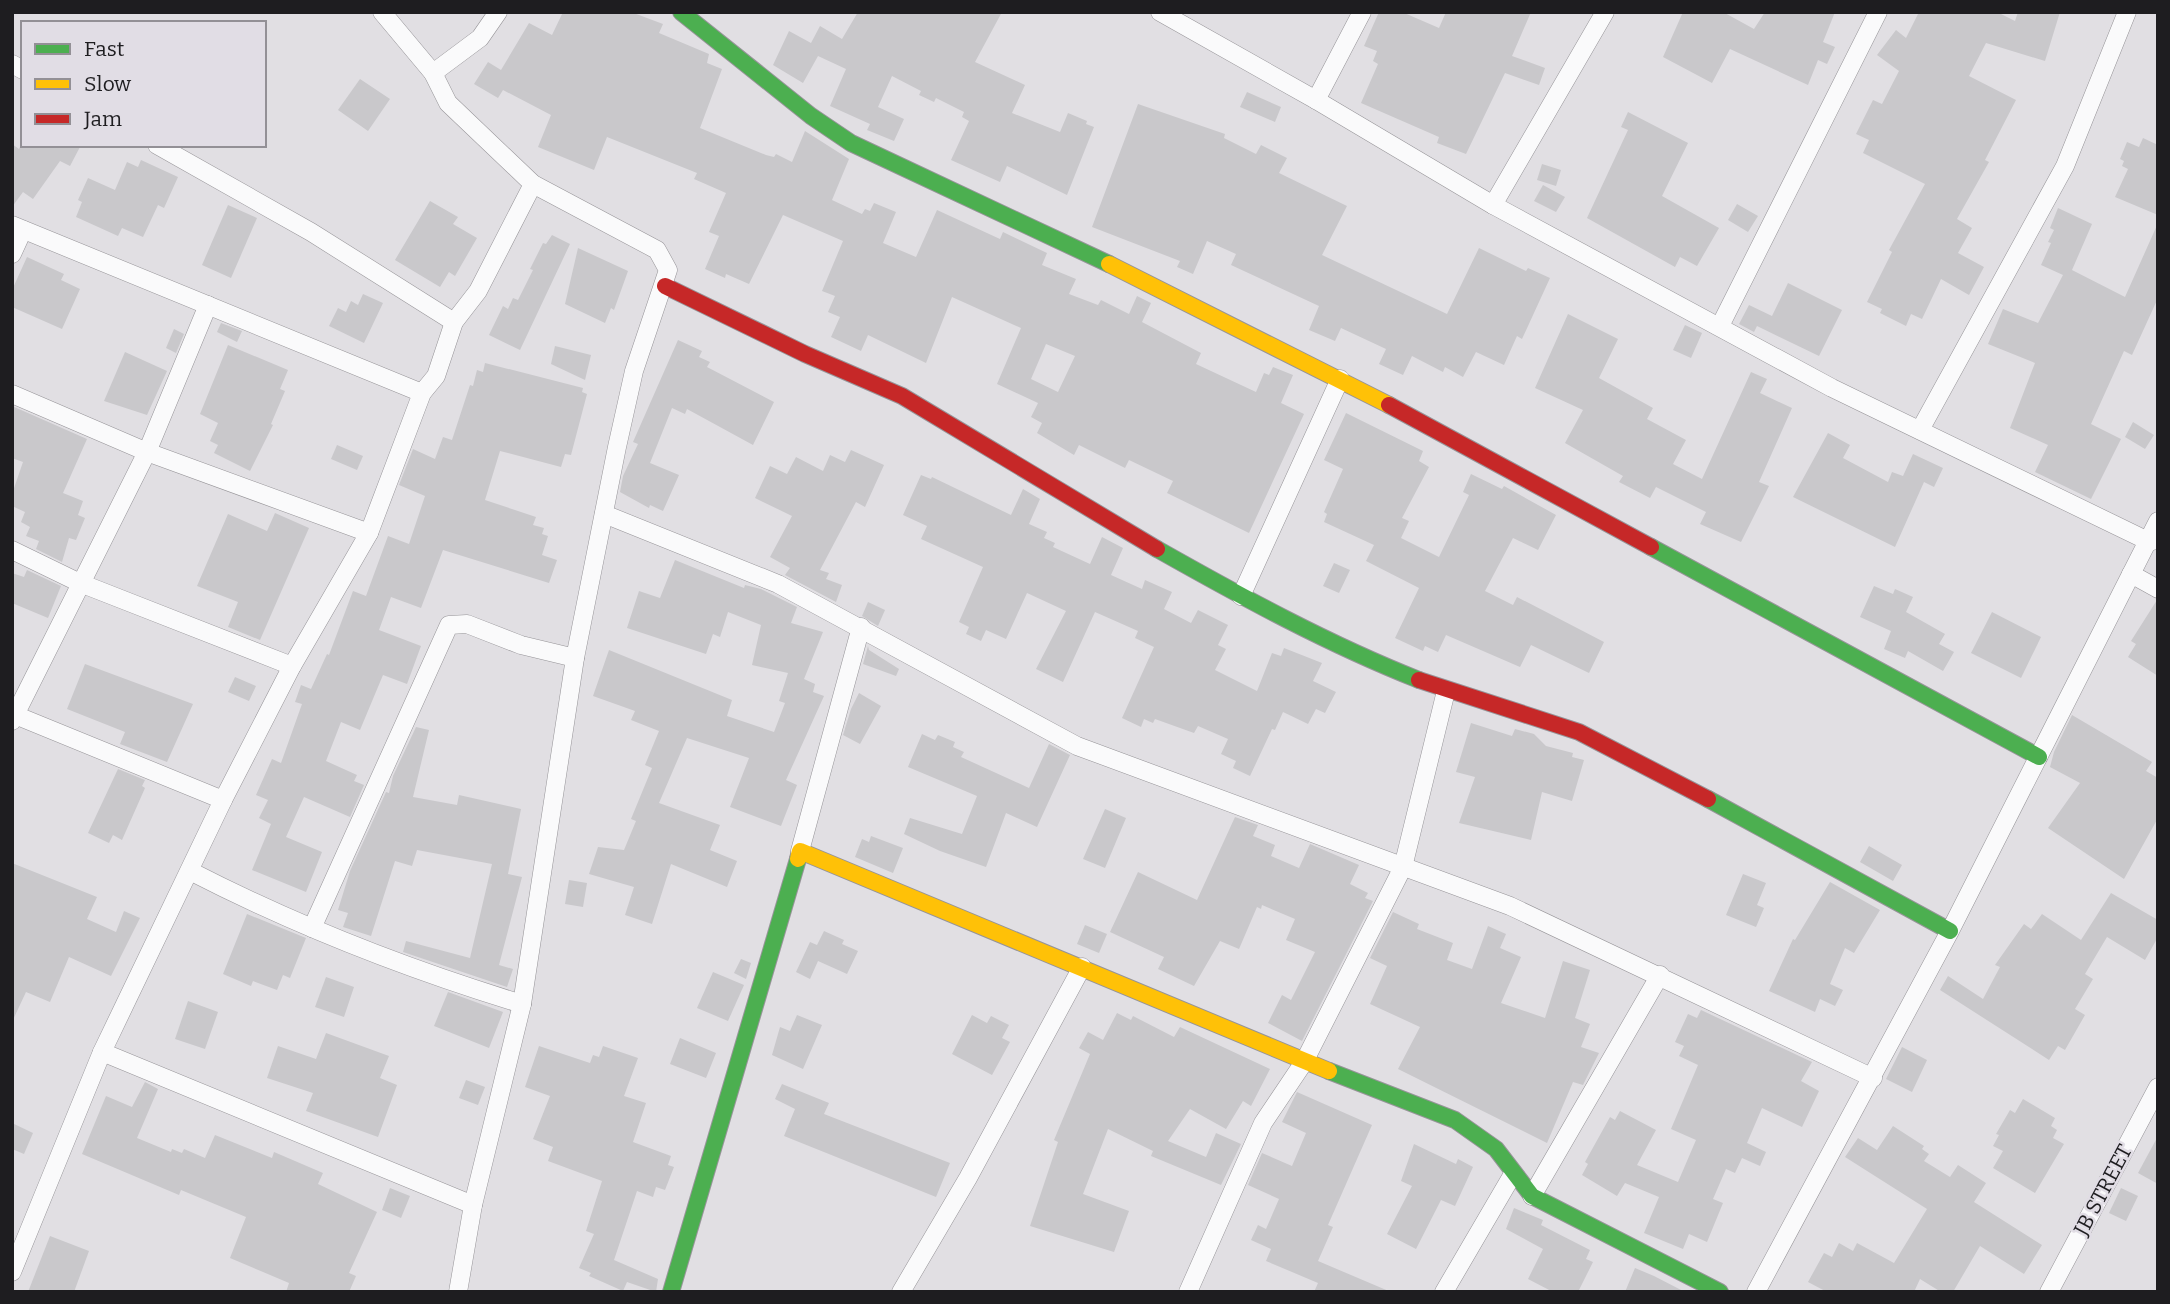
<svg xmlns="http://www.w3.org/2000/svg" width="2170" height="1304" viewBox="0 0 2170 1304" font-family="Bitter,serif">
  <rect width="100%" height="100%" fill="#e1dfe3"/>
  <g fill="#c9c8cb" fill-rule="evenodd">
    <path d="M563,12H631L663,24L659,33L709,54L707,63L722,69L700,128L766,155L774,157L776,154L792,162L805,131L849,159L832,200L862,214L865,209L870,211L874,203L896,212L883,243L916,257L937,210L1000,239L1003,232L1047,253L1042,265L1076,279L1069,294L1098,305L1101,300L1129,314L1137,296L1151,303L1142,322L1201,353L1196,364L1256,392L1264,373L1269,375L1273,367L1293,375L1281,403L1304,414L1249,533L1167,493L1173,481L1129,460L1125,468L1079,445L1074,455L1037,433L1042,423L1031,417L1038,403L997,384L1021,328L952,297L926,363L868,335L861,351L831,337L840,317L828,312L835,296L822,291L843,241L783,215L749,284L726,274L725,278L705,269L719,236L709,232L726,193L694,179L697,173L607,137L594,170L538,147L551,115L503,90L498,98L474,84L488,62L501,70L529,23L552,35ZM1046,344L1075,356L1058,392L1031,379Z"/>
    <polygon points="858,12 1002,12 975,62 1025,85 1012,113 1060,132 1068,113 1087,121 1086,124 1094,127 1067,195 1007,166 1000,182 951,160 969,121 962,117 964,112 936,98 934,102 919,95 921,91 892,76 878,107 904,119 894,141 867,130 870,124 830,106 846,69 818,56 803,83 773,65 789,31 811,43 820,26 842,39"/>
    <polygon points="1379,12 1402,12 1439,28 1446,12 1531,12 1512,56 1545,68 1539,85 1505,73 1466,154 1437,143 1439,137 1361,103 1378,64 1373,61 1377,51 1364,46"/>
    <polygon points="1683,12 1723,12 1754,29 1765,12 1835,12 1823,42 1835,47 1827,64 1818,60 1808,85 1730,49 1712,83 1663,57"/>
    <polygon points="1919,12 1997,12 2015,21 2018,12 2060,12 2045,61 1986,43 1969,76 2016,100 1985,160 1989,162 1957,219 1972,228 1958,253 1984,267 1969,295 1941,279 1922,319 1911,314 1906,326 1880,313 1882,309 1867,302 1892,252 1889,250 1925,184 1863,153 1869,140 1856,134 1873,100 1882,104 1899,71 1877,55 1896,30 1906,38"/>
    <polygon points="360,79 390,99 368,131 338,110"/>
    <polygon points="1247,92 1281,107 1275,122 1240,107"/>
    <polygon points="1138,104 1225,134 1224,138 1256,154 1261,145 1287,158 1279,173 1347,206 1322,255 1447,314 1479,248 1526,271 1528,268 1550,278 1522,339 1517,336 1504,365 1476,352 1463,377 1445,367 1443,372 1412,356 1403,375 1379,364 1386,349 1341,328 1335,341 1309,330 1319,306 1231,265 1236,254 1207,241 1193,274 1177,267 1180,261 1092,227"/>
    <polygon points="1628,112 1688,143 1662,196 1719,228 1697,266 1680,257 1675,267 1587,218 1628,130 1621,127"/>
    <polygon points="2143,138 2158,145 2158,215 2115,197 2128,169 2122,166 2124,161 2120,159 2127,142 2139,147"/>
    <polygon points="12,144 19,149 21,145 81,145 70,166 60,161 33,199 23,192 12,207"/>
    <polygon points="141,160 178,177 164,208 158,205 143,237 122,228 118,236 76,217 82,202 78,200 88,178 115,190 127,162 138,167"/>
    <polygon points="1542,164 1561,170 1556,186 1537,180"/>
    <polygon points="1543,185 1565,197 1556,212 1534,201"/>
    <polygon points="430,201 458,217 453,224 477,238 455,276 449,272 440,287 395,260"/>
    <polygon points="1737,204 1758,216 1748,232 1728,220"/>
    <polygon points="228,205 257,218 231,278 202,265"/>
    <polygon points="2058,208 2092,224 2072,270 2125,297 2158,223 2158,298 2132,355 2124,351 2091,424 2121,439 2091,499 2035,472 2048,445 2010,428 2035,363 1988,344 2003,309 2038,323 2063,275 2041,265 2051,243 2048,242 2054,230 2050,228"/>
    <polygon points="552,235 570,244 520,350 489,335 503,306 508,309 513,298 518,300 533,270 530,269 543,243 546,244"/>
    <polygon points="578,248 628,271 614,310 611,308 605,323 565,304"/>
    <polygon points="27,257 64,274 61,280 80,289 62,329 12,307 12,290"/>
    <polygon points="1788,283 1842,310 1819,356 1757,326 1754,332 1739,324 1749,305 1772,316"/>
    <polygon points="363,294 383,303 364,343 329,326 338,308 346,312 351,301 358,305"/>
    <polygon points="1568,314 1618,339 1599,378 1653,408 1647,419 1686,440 1673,464 1702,479 1751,372 1767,379 1760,393 1792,408 1759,482 1769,486 1741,542 1700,524 1706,512 1656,487 1650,498 1619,482 1623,476 1565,443 1583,410 1535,388"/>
    <polygon points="221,323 242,331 237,342 217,332"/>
    <polygon points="1685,325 1702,333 1691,358 1673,350"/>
    <polygon points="174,329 184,334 176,353 166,348"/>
    <polygon points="678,340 702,351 699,357 710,362 707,367 774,402 753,445 687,409 685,414 672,408 650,463 679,475 663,511 650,505 649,508 620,492 623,476 638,444 633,442"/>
    <polygon points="228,345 288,370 280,389 285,391 271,424 273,425 250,471 214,453 218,445 210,441 218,423 200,414"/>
    <polygon points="555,346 591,355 585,380 551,364"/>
    <polygon points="125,352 167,371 147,415 104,401"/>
    <polygon points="485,363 583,388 582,392 587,394 571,455 565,454 561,467 500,451 485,500 536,517 533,525 544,528 542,534 548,536 542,555 557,560 549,583 443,550 421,608 391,597 379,630 421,646 407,684 383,675 360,730 341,722 326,761 357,775 354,781 364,785 350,817 304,797 286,837 322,852 306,892 252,870 271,824 259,818 268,800 256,795 272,759 281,763 302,704 295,702 301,685 311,689 327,654 329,655 353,591 366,596 388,536 409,544 425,496 399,485 413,449 435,459 443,437 452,440 470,385 473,386 477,370 483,372"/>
    <polygon points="12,406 87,439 63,493 83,501 78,515 85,518 76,540 69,538 62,562 36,549 39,541 26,536 30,527 21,522 25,512 12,506 12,494 23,462 12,458"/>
    <polygon points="1346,413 1423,451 1419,461 1429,467 1402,518 1409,521 1401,538 1439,557 1469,495 1463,492 1471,474 1502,489 1504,486 1556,515 1538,550 1513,538 1485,591 1513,605 1517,597 1604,642 1589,673 1531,645 1520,667 1446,635 1438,652 1425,646 1423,651 1395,638 1419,588 1366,561 1374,545 1324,522 1327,514 1324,512 1343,469 1324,460"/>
    <polygon points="2133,422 2154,435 2145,449 2125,437"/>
    <polygon points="1828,433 1850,445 1843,458 1888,482 1892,472 1903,476 1913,454 1943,468 1934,487 1924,482 1895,547 1793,497"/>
    <polygon points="337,445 363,456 357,470 331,459"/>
    <polygon points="851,450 884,465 865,507 856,502 820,570 829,573 826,579 842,585 836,602 785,575 790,568 770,557 792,516 755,498 770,466 787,474 796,457 823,471 830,455 845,462"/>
    <polygon points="921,475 931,479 932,477 1011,515 1023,489 1040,499 1029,524 1047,532 1044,538 1055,543 1053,547 1090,564 1102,537 1123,548 1111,575 1142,589 1145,580 1172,592 1164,609 1191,623 1198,610 1228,625 1218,645 1226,649 1215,670 1257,691 1272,653 1281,656 1284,648 1322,663 1313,681 1336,692 1325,713 1316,709 1308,724 1283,712 1275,730 1272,729 1250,776 1233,768 1236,761 1221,754 1228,739 1198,726 1194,733 1155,719 1153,723 1144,719 1141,727 1122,718 1154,647 1135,638 1138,631 1095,612 1063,682 1036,669 1066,611 1027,593 1006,639 986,630 981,641 966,634 969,627 959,622 983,567 921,539 927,526 903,515"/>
    <polygon points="275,513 309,528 260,640 228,627 238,602 197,586 228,514 267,531"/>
    <polygon points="675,560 744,588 745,585 761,589 797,607 791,623 823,632 804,679 815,684 813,692 824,696 786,780 797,785 781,826 730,807 749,758 687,738 659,803 720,825 710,850 737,861 727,887 671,864 652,924 625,915 634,887 589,874 598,847 624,850 636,821 631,819 652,768 645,765 659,731 631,720 635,711 593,696 609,650 732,700 727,716 774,732 785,703 779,701 788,673 752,665 761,625 728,612 720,637 713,634 706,654 627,628 639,591 660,598"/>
    <polygon points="1334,563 1350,570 1339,593 1323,586"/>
    <polygon points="27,570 61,586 48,618 12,603 12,573 24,577"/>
    <polygon points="1874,586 1893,594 1895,589 1913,597 1906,612 1945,634 1939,644 1954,652 1943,671 1908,651 1905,658 1884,649 1891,631 1860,617"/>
    <polygon points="2157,600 2158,600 2158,676 2128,657 2136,644 2131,641"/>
    <polygon points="868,602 885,610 878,626 862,616"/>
    <polygon points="1992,612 2041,637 2021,678 1971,653"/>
    <polygon points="868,646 869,650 899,669 896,676 863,664"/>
    <polygon points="85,664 193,704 167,762 120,744 125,732 67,709"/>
    <polygon points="235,677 256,686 249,701 228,692"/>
    <polygon points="859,693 881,706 860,744 843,735 851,709"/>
    <polygon points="2072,715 2152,762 2146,771 2158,778 2158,818 2124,879 2048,828 2080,783 2050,767 2054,752"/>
    <polygon points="1471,723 1512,736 1515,729 1534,734 1546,746 1573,753 1572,757 1584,760 1572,801 1542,792 1531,840 1459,823 1475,777 1456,772"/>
    <polygon points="416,727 429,730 413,797 457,805 459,795 521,809 508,874 522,877 499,965 513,969 507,987 403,952 406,941 470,958 492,864 417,850 412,866 395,861 371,936 343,927 348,913 338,910 350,871 386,792 389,793 393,776"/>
    <polygon points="922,734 935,740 938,735 955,742 953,747 964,752 961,757 1029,788 1049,744 1070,755 1037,827 1006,813 986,867 940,851 904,834 910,818 962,834 977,796 908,767"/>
    <polygon points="118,769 145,780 142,786 145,788 122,840 113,835 109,843 88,833"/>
    <polygon points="1105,809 1126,818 1105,868 1083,859"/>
    <polygon points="1235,817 1258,825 1253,836 1275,845 1271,856 1299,868 1310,844 1359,865 1350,884 1368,893 1365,898 1373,901 1302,1041 1268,1023 1282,995 1291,1000 1315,952 1286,940 1295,919 1262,905 1261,909 1257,907 1239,949 1220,941 1194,986 1158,969 1164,957 1110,932 1138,872 1197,900"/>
    <polygon points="871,836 903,848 893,873 855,857 862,839 869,842"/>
    <polygon points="1869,846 1902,865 1893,881 1860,862"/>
    <polygon points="12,863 97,897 87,919 116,932 124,911 140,918 111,976 69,957 50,1002 26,992 12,1022"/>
    <polygon points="1743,874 1766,883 1757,905 1764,908 1756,927 1726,915"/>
    <polygon points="569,880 587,883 583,907 565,904"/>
    <polygon points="1830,882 1880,910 1854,953 1845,948 1830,984 1843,990 1835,1006 1820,999 1815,1012 1769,991 1793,939 1795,940"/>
    <polygon points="2111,893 2158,920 2158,937 2145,960 2107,937 2085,974 2093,979 2075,1009 2085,1015 2065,1050 2058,1046 2049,1060 1940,990 1948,976 1983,999 2000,967 1995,965 2024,924 2031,929 2042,914 2081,940"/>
    <polygon points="1393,912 1419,924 1417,929 1453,943 1447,960 1472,969 1488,926 1506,934 1500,948 1521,957 1501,1003 1545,1018 1563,961 1590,970 1575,1018 1590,1024 1581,1047 1599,1053 1583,1085 1573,1082 1547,1143 1398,1069 1420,1027 1370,1004 1387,966 1370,958"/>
    <polygon points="247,914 306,938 290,978 283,975 277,990 253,981 251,986 223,974"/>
    <polygon points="1085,925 1107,934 1099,953 1077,944"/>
    <polygon points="824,931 844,940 842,944 858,951 847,974 818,961 810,979 796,972 810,942 817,945"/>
    <polygon points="741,959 751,963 746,979 734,973"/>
    <polygon points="713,972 744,985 728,1021 697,1008"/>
    <polygon points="326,977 354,987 344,1017 315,1007"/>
    <polygon points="448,992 503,1012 489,1048 434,1026"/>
    <polygon points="188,1001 218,1012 205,1049 175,1039"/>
    <polygon points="1701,1010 1812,1062 1801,1081 1819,1091 1802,1127 1762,1108 1747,1143 1766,1152 1760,1166 1742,1158 1735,1173 1726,1169 1713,1199 1723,1203 1707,1242 1689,1234 1683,1249 1644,1233 1659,1197 1625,1183 1617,1196 1582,1175 1588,1164 1585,1162 1610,1117 1615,1120 1620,1111 1656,1130 1637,1165 1678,1182 1696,1140 1671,1129 1698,1065 1679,1056 1684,1046 1675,1042 1688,1014 1697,1018"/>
    <polygon points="1117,1013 1131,1020 1133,1016 1174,1037 1180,1027 1270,1069 1251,1106 1243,1101 1226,1129 1190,1109 1168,1141 1206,1157 1216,1133 1241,1144 1221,1185 1151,1156 1153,1151 1108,1129 1083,1194 1129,1211 1114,1252 1030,1226 1058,1142 1054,1140 1090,1054 1079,1048 1088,1032 1103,1040"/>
    <polygon points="797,1015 822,1025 803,1069 772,1055 780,1027 790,1031"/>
    <polygon points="972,1015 987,1023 991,1016 1009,1025 1002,1038 1010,1042 992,1075 952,1054"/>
    <polygon points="326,1033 389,1056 380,1078 397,1085 378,1137 306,1111 313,1093 267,1078 278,1046 316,1059"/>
    <polygon points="680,1038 716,1053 706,1078 670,1064"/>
    <polygon points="539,1046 590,1063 593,1055 599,1057 603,1046 638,1058 624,1096 646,1103 633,1142 671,1156 668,1165 674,1167 665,1190 656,1187 653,1197 637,1191 614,1260 658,1279 656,1292 627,1282 623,1291 589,1276 591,1273 579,1268 594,1234 586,1231 602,1181 548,1161 553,1147 533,1139 550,1096 525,1087"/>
    <polygon points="1902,1047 1927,1060 1912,1092 1886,1079"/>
    <polygon points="466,1080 485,1087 478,1105 459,1098"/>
    <polygon points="145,1082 158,1089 137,1138 171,1152 172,1149 182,1153 184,1149 205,1158 215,1135 272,1158 274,1152 323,1173 318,1184 377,1212 349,1273 356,1276 349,1292 286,1292 289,1283 230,1258 246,1217 181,1190 179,1195 82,1154 106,1096 132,1107"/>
    <polygon points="782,1084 829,1103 824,1114 950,1163 936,1197 784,1136 795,1109 775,1099"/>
    <polygon points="1297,1092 1372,1125 1328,1225 1333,1227 1318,1261 1391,1292 1314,1292 1318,1283 1266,1261 1271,1249 1251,1240 1258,1225 1266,1229 1279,1199 1248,1185 1262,1153 1292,1166 1306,1133 1282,1122"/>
    <polygon points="2023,1099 2055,1118 2051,1126 2057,1130 2053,1138 2064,1144 2035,1193 1993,1168 2003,1151 1993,1146 1999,1135 1996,1134 2010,1110 2015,1113"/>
    <polygon points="12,1123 33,1133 24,1154 12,1149"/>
    <polygon points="1893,1126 1924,1146 1922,1149 1929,1154 1924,1161 1950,1177 1958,1165 1986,1183 1974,1202 2042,1245 2024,1274 1980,1246 1953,1292 1941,1292 1920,1279 1914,1292 1827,1292 1808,1282 1824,1253 1832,1257 1839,1243 1853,1251 1857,1243 1894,1263 1927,1209 1845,1157 1858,1138 1877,1150"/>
    <polygon points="2158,1136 2158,1184 2138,1173"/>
    <polygon points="1414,1144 1456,1164 1458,1159 1473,1167 1455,1206 1441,1200 1416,1249 1387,1234 1412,1186 1401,1181"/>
    <polygon points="390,1188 410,1196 401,1218 382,1210"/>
    <polygon points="2121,1188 2138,1196 2126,1221 2109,1213"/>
    <polygon points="1514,1208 1543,1220 1541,1225 1590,1250 1586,1259 1593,1262 1578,1292 1553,1292 1528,1279 1543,1249 1506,1229"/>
    <polygon points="50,1236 89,1251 74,1292 28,1292"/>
    <polygon points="1635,1268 1654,1276 1685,1292 1625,1292"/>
  </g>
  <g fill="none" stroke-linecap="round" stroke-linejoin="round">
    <defs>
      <g id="street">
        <polyline points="382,12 433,73 448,103 533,184 657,250 668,270 634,371 617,447 575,658 522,1004 473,1205 458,1292"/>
        <polyline points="1160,12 1316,100 1493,205 1832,388 2150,542"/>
        <polyline points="12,64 23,70"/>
        <polyline points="433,73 480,38 498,12"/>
        <polyline points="1316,100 1362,12"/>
        <polyline points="157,145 311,232 454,322"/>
        <polyline points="1493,205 1605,12"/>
        <polyline points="12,225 422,393"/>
        <polyline points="12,254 23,230"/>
        <polyline points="1720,326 1878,12"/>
        <polyline points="12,394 147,452 369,533"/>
        <polyline points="1920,430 2065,166 2127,12"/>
        <polyline points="604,514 778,584 1077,746 1510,906 1873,1078"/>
        <polyline points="12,550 80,583 292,666"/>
        <polyline points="2131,574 2158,589"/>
        <polyline points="1241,596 1340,379"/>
        <polyline points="15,715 223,800"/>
        <polyline points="12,721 147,452 208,305"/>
        <polyline points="800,851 861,627"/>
        <path d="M190,871C297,926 407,969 522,1004"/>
        <polyline points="312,928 449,625 467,624 521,645 575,658"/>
        <polyline points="102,1052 473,1205"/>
        <polyline points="1532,1196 1660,975"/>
        <polyline points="12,1272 102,1052 223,800 292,666 369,533 422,393 436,376 454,322 478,291 533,184"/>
        <polyline points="901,1292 968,1178 1082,967"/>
        <polyline points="1188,1292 1263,1123 1304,1062 1403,867 1446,691"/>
        <polyline points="1444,1292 1513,1174"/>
        <polyline points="1756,1292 1950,931 2158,521"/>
        <polyline points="2049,1292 2158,1087"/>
      </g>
      <g id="fast">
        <polyline points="681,12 811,116 851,143 1109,264"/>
        <polyline points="1651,547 2039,757"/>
        <path d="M1157,549C1242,597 1328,644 1419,680"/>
        <polyline points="1708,799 1950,931"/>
        <polyline points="1329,1071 1455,1120 1496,1149 1532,1196 1720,1292"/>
        <polyline points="671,1292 798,859"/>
      </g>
      <g id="slow">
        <polyline points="1109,264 1389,405"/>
        <polyline points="798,859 800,851 1329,1071"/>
      </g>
      <g id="jam">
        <polyline points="665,286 805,354 902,396 1157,549"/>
        <polyline points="1389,405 1651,547"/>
        <polyline points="1419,680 1579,732 1708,799"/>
      </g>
    </defs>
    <use href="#street" stroke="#969498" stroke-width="19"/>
    <use href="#fast" stroke="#969498" stroke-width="18"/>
    <use href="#slow" stroke="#969498" stroke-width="18"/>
    <use href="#jam" stroke="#969498" stroke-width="18"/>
    <use href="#street" stroke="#fafafb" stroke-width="18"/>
    <use href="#fast" stroke="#4caf50" stroke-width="16"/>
    <use href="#slow" stroke="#ffc107" stroke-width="16"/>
    <use href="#jam" stroke="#c62828" stroke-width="16"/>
  </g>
  <g text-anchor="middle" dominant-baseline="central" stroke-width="5" stroke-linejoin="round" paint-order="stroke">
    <g font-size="21" fill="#1e1d20" stroke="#e1dde5">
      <text transform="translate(2103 1190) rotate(-62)">JB STREET</text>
    </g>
  </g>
  <rect width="2170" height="1304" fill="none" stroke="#1e1d20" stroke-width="28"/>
  <rect x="21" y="21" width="245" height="126" fill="#e1dde5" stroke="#939096" stroke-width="2"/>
  <rect x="35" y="44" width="35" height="10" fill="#4caf50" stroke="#939096" stroke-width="2"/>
  <text x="84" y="56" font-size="21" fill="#1e1d20">Fast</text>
  <rect x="35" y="79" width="35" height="10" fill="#ffc107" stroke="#939096" stroke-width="2"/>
  <text x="84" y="91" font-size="21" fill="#1e1d20">Slow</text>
  <rect x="35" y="114" width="35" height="10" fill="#c62828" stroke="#939096" stroke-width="2"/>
  <text x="84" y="126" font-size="21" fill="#1e1d20">Jam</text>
</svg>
